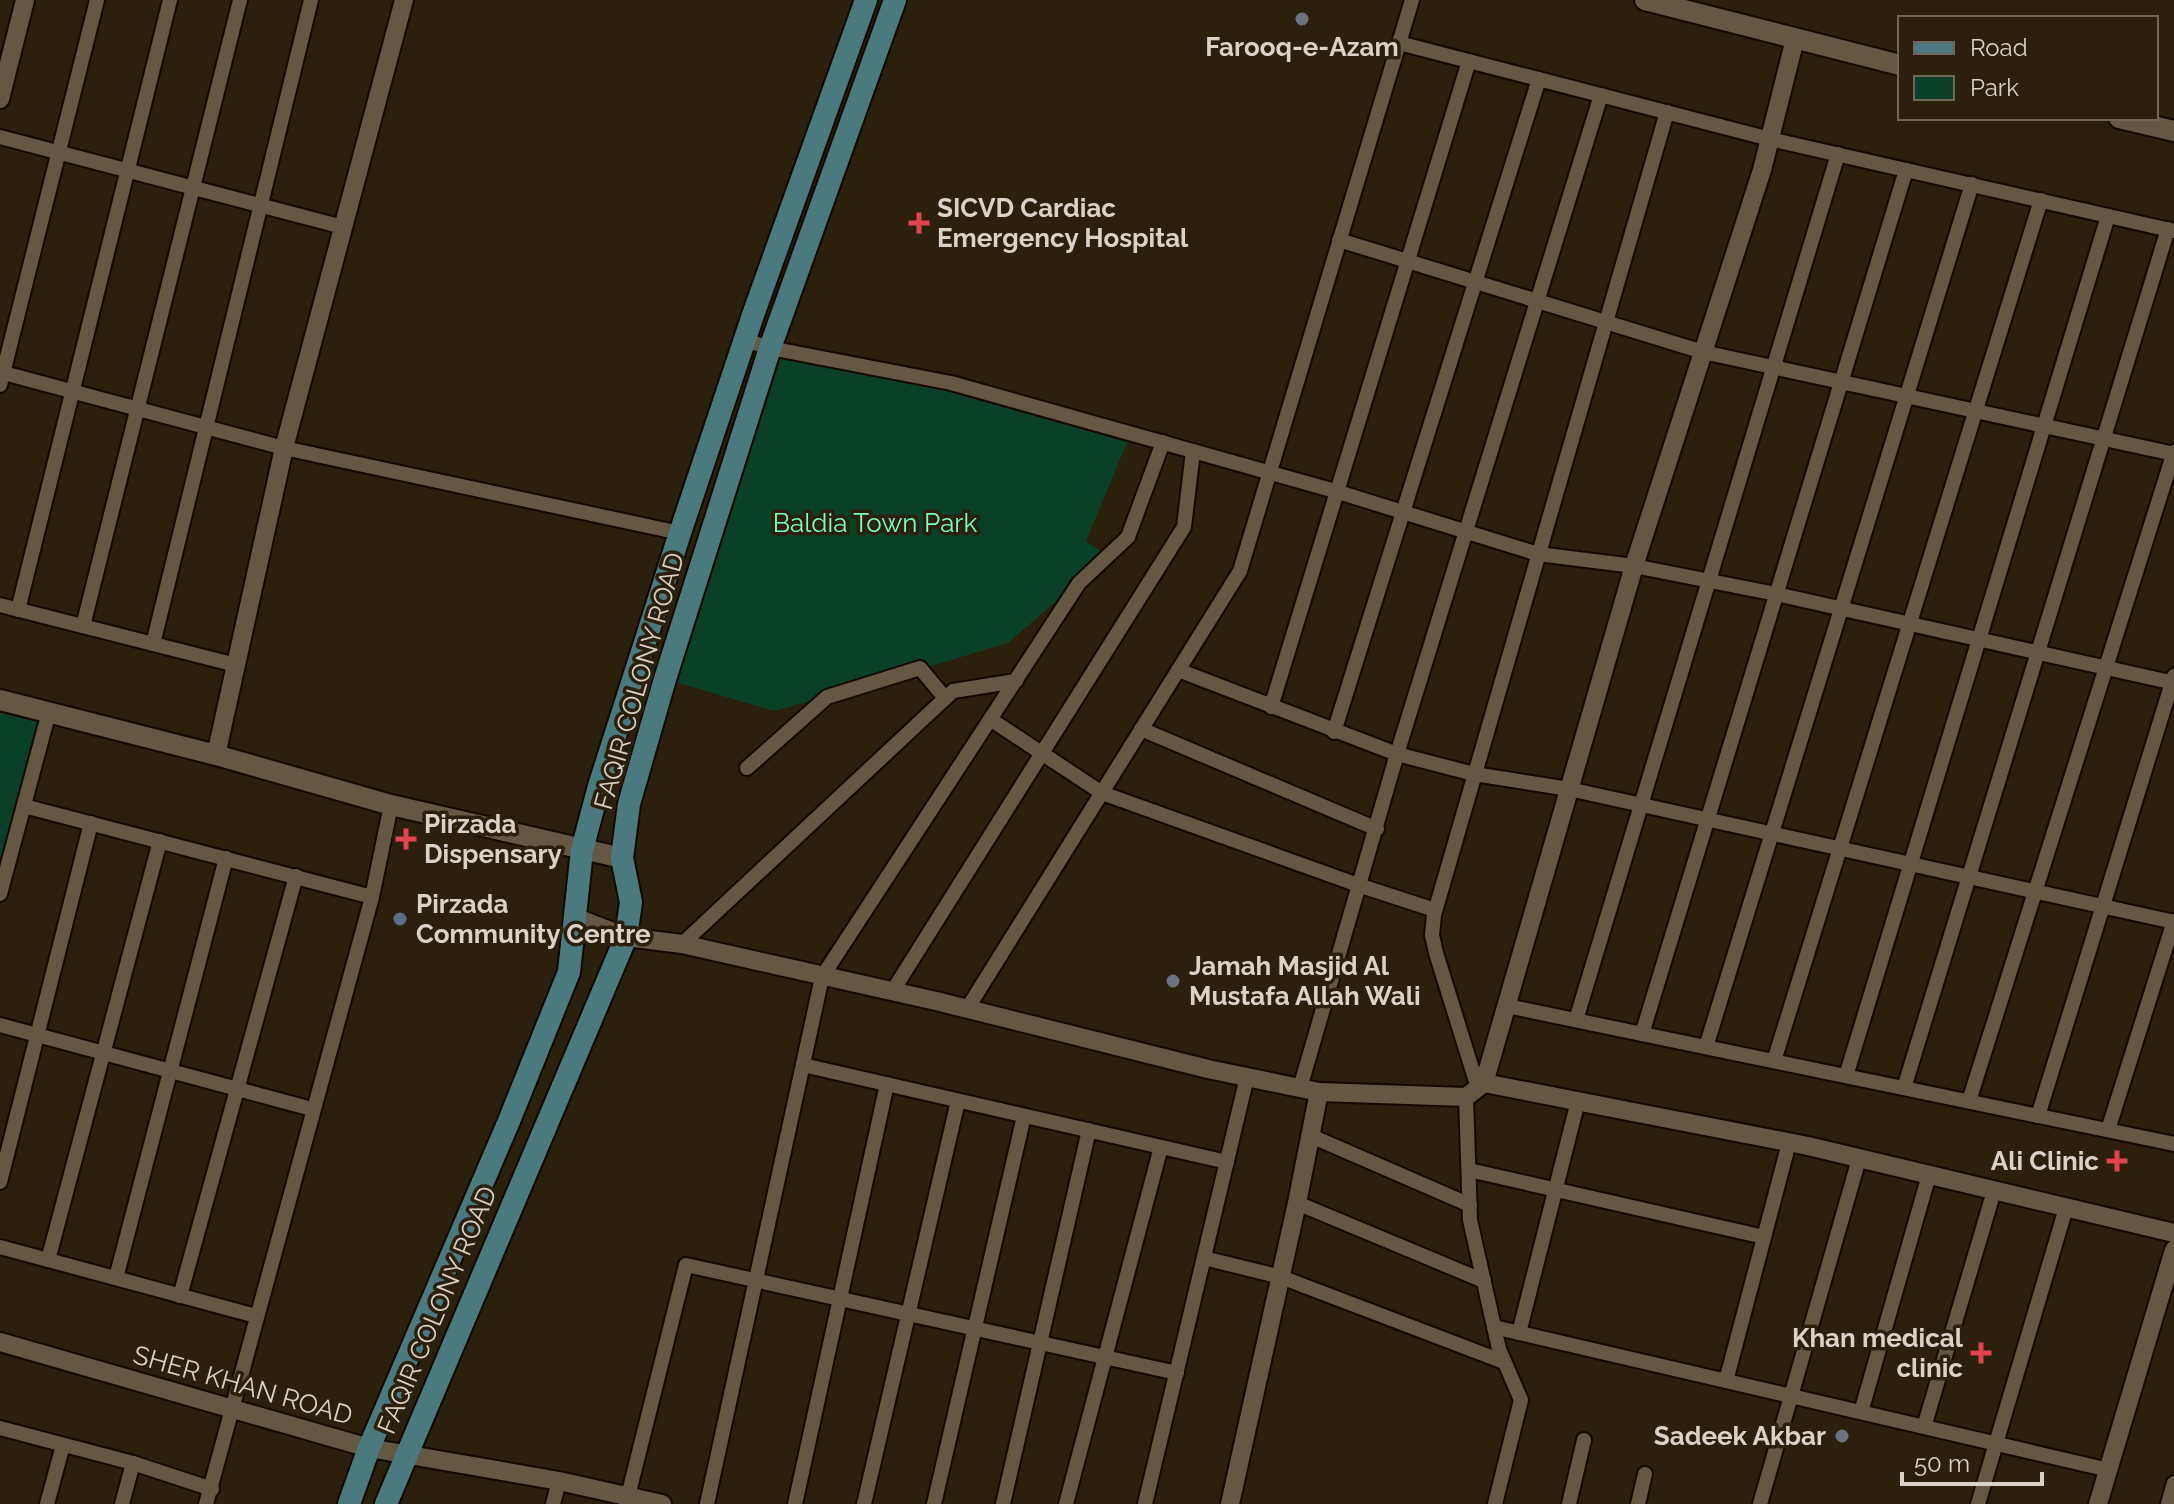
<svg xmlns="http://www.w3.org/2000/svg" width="2174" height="1504" viewBox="0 0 2174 1504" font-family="Raleway,sans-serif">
  <rect width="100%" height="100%" fill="#2b200c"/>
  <g fill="#0a3f28">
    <polygon points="770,348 951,383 1131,433 1086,541 1108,556 1008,643 827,697 774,711 665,679"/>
    <polygon points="0,700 49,712 9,860 0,858"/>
  </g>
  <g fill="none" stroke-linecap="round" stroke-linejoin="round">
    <defs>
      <g id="minor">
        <polyline points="1399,43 1770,139 2174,231"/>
        <polyline points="0,137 343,227"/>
        <polyline points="1339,240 1703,352 2174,454"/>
        <polyline points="745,340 770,348 951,383 1335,491 1538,554 1634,566 1776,594 2174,683"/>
        <polyline points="0,372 284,448 680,533"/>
        <polyline points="0,385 97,0"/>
        <polyline points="0,605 236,665"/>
        <polyline points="18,610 170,0"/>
        <polyline points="83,626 240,0"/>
        <polyline points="153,644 311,0"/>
        <polyline points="1178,670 1397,754 1474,774 1569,789 2174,922"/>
        <polyline points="1271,707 1469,61"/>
        <polyline points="990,719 1102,793 1361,886 1435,910"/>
        <polyline points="1141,729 1377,829"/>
        <polyline points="1334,732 1539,79"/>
        <polyline points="747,768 827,697 920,668 945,698"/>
        <polyline points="24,806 372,897"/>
        <polyline points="0,894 49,712"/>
        <polyline points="682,944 953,691 1016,681"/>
        <polyline points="892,992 1184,527 1193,451"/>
        <polyline points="1507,1006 2174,1144"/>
        <polyline points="967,1009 1240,571 1412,0"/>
        <polyline points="1576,1020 1838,154"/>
        <polyline points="0,1025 312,1109"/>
        <polyline points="1642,1034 1906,170"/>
        <polyline points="1706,1047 1972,184"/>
        <polyline points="1774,1061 2041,200"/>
        <polyline points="803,1065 1227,1162"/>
        <polyline points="1846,1076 2108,216"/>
        <polyline points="1300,1088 1397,754 1601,95"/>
        <polyline points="1478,1088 1436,953 1432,935 1434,915 1667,112"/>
        <polyline points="1904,1088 2168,229"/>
        <polyline points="1466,1097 1470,1220 1499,1349 1521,1400 1495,1504"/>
        <polyline points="1969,1101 2174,452"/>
        <polyline points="2038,1116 2174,676"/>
        <polyline points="2108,1130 2174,921"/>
        <polyline points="1311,1136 1470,1205"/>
        <polyline points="1469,1170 1764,1237"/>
        <polyline points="0,1182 91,823"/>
        <polyline points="1297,1203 1484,1281"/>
        <polyline points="0,1247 256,1316"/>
        <polyline points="1204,1258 1281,1277 1504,1362"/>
        <polyline points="48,1260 160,841"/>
        <polyline points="116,1278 226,858"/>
        <polyline points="180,1296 296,876"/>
        <polyline points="1494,1327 2109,1470"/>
        <polyline points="1519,1333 1578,1101"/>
        <polyline points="1726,1381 1789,1143"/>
        <polyline points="1861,1412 1929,1175"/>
        <polyline points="1924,1427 1994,1191"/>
        <polyline points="0,1428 133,1463 212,1489"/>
        <polyline points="47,1504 63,1445"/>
        <polyline points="122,1504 133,1463"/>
        <polyline points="206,1504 372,897 391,805"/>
        <polyline points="553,1504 559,1481"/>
        <polyline points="626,1504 686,1265 1177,1373"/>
        <polyline points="707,1504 822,977 1079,583 1128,537 1163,442"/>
        <polyline points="795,1504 887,1084"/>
        <polyline points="864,1504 958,1101"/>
        <polyline points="934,1504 1024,1116"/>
        <polyline points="1003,1504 1089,1130"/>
        <polyline points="1066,1504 1161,1147"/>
        <polyline points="1145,1504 1247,1077"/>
        <polyline points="1569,1504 1584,1440"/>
        <polyline points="1638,1504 1645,1474"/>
        <polyline points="1760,1504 1859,1159"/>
        <polyline points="1978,1504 2066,1208"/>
        <polyline points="2168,1504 2174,1483"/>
      </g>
      <g id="tertiary">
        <polyline points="0,99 25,0"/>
        <polyline points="216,755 284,448 404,0"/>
        <polyline points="574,917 626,937 682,944 936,1001 1208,1069 1319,1092 1466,1097 1484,1083 1808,1146 2174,1233"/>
        <polyline points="1484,1083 1634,566 1762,170 1795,39"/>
        <polyline points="0,1342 369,1448 559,1481 662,1504"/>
        <polyline points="1230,1504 1297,1203 1319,1092"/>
        <polyline points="2098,1504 2174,1250"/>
      </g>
      <g id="secondary">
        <polyline points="1645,0 1900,65"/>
        <polyline points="2119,118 2174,131"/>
        <polyline points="0,700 216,755 391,805 622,858"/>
      </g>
      <g id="primary">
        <polyline points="349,1504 369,1448 509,1121 569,972 582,850 599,786 680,533 753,315 866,0"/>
        <polyline points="386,1504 626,937 631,902 622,858 629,804 665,679 770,348 895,0"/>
      </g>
    </defs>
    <use href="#minor" stroke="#130900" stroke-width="18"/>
    <use href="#tertiary" stroke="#130900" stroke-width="22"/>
    <use href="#secondary" stroke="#130900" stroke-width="24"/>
    <use href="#primary" stroke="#130900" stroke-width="26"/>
    <use href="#minor" stroke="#645842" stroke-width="14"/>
    <use href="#tertiary" stroke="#645842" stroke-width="18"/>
    <use href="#secondary" stroke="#645842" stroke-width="20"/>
    <use href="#primary" stroke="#4a7a7f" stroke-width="22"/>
  </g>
  <g fill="#6b7280" stroke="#2b200c" stroke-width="3">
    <circle cx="1302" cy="19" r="8"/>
    <circle cx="1173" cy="981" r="8"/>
    <circle cx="1842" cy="1436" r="8"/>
  </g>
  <g fill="#e0444e" stroke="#2b200c" stroke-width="3">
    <path d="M915 211h8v8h8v8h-8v8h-8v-8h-8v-8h8z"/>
    <path d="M402 827h8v8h8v8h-8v8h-8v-8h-8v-8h8z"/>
    <path d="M2113 1149h8v8h8v8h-8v8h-8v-8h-8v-8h8z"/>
    <path d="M1977 1341h8v8h8v8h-8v8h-8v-8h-8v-8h8z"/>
  </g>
  <circle fill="#5c6f8a" stroke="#2b200c" stroke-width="3" cx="400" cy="919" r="8"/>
  <g text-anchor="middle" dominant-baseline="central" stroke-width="7" stroke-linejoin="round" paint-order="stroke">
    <g font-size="26" font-weight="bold" fill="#d9d2c6" stroke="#2b200c" text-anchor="start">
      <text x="1302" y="47" text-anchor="middle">Farooq-e-Azam</text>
      <text x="937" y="208">SICVD Cardiac<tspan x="937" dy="30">Emergency Hospital</tspan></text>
      <text x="424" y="824">Pirzada<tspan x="424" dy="30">Dispensary</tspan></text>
      <text x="416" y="904">Pirzada<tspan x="416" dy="30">Community Centre</tspan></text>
      <text x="1189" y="966">Jamah Masjid Al<tspan x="1189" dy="30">Mustafa Allah Wali</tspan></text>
      <text x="2099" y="1161" text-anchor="end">Ali Clinic</text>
      <text x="1963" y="1338" text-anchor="end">Khan medical<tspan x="1963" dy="30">clinic</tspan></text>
      <text x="1826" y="1436" text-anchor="end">Sadeek Akbar</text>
    </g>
    <g font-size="26" fill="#79ffbf" stroke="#2b200c">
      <text x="875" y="523">Baldia Town Park</text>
    </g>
    <g font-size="26" fill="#d9d2c6" stroke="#2b200c">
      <text transform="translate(639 681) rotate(-74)">FAQIR COLONY ROAD</text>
      <text transform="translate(437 1310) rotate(-67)">FAQIR COLONY ROAD</text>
      <text transform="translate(243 1385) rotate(16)">SHER KHAN ROAD</text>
    </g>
  </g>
  <rect x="1898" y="16" width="260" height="104" fill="#2b200c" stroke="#716756" stroke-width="2"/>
  <rect x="1914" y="42" width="40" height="12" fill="#4a7a7f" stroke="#716756" stroke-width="2"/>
  <text x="1970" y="56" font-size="24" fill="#d9d2c6">Road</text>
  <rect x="1914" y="76" width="40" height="24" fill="#0a3f28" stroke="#716756" stroke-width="2"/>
  <text x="1970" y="96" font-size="24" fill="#d9d2c6">Park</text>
  <path d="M1902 1472v12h140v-12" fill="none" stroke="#d9d2c6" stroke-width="4"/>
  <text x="1914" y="1472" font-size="24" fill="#d9d2c6" stroke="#2b200c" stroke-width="6" paint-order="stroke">50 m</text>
</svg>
